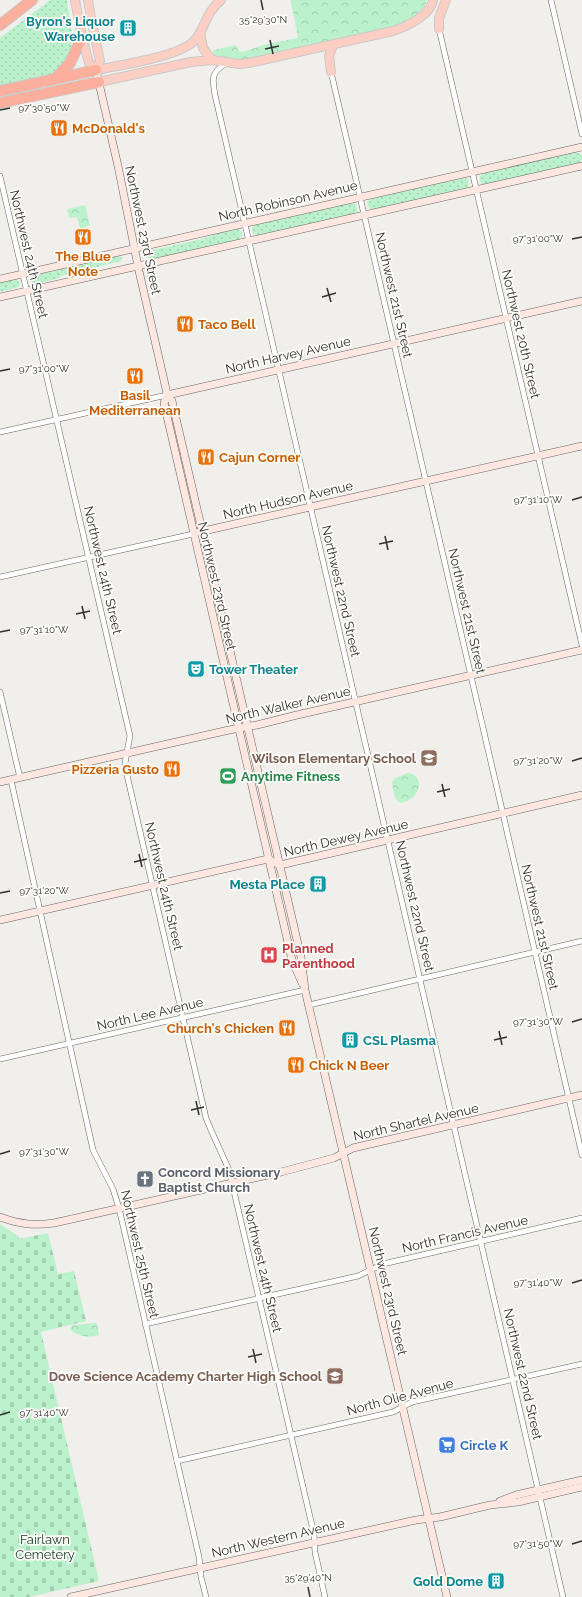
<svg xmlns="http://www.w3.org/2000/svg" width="582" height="1597" viewBox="0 0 582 1597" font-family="Raleway,sans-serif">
  <defs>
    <pattern id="grass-dots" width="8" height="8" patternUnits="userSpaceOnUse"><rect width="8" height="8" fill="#bbf1cc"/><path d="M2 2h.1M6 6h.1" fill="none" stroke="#a1cfb0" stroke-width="1.8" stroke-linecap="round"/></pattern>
    <pattern id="forest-crowns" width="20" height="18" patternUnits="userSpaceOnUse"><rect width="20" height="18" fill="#bbf1cc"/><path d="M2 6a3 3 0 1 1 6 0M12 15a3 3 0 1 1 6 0" fill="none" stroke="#a1cfb0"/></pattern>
    <pattern id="cemetery-stones" width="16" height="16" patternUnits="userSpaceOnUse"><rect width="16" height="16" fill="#bbf1cc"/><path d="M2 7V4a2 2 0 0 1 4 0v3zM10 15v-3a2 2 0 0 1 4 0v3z" fill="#a1cfb0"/></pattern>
  </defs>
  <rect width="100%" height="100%" fill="#f1efeb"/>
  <g fill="url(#grass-dots)">
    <path d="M50,0H67C70,27 82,57 52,74L0,86V38Z"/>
    <polygon points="576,152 582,155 582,160 579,163 486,184 483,185 480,181 480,177 483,173"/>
    <polygon points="462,177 466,178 469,180 468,188 373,210 368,207 367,202 371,199"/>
    <polygon points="351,203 355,204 357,207 357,211 354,214 258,235 253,234 252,228 256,224"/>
    <polygon points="235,228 240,230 242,233 241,237 238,240 154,259 150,259 146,257 145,255 149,251 206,238 216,233"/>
    <polygon points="118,256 122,257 121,261 64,275 56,279 35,284 32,284 30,282 29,279 33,276"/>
    <polygon points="16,279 20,283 19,287 0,292 0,283"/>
  </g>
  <g fill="url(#forest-crowns)">
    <path d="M290,0H427C425,14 406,22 395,27L244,60L230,59L213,55V52L214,50L236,45L239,52L243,51V52L263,45L297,38L298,36Z"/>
    <polygon points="85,205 90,226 80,228 77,217 69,218 67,209"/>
    <path d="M408,773C422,775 422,790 412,798C409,801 404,802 400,803C394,799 393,790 392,783L395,778Z"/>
    <path d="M97,1323L99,1335C87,1338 81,1337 70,1330L72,1325Z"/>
  </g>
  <polygon fill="url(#cemetery-stones)" points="0,1224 18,1236 19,1239 48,1233 58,1274 74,1271 86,1321 41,1332 99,1581 29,1597 0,1597"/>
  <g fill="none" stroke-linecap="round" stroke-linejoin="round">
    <defs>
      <g id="street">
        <polyline points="551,0 582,134"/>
        <polyline points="439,29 582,645"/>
        <path d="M227,63C211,72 212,78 215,95L563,1597"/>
        <polyline points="331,72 582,1155"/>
        <polyline points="0,176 130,736 125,763 127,775 206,1118 211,1130 229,1170 314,1534 315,1552 325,1597"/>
        <polyline points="0,432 167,395"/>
        <polyline points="0,577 193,534"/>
        <polyline points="0,692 20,778"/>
        <polyline points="11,780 93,1150 113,1189 119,1208 199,1557 201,1577 206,1597"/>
        <polyline points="309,1005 582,941"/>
        <polyline points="0,1059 305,990"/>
        <polyline points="145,1324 358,1276 383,1264 582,1218"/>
        <polyline points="177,1461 393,1412 412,1402 582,1364"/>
      </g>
      <g id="secondary">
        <polyline points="96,70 118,166 139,271 166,389 167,395 172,401 301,957 305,990 447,1597"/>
        <polyline points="0,279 582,147"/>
        <polyline points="0,297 582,166"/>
        <polyline points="167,395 164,403 292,960 302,983"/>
        <polyline points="167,395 582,301"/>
        <polyline points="199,532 582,446"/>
        <polyline points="0,782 229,730 257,725 297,715 582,650"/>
        <polyline points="0,920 268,859 280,865 582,795"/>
        <path d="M0,1217C19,1224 34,1226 54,1223L281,1172L334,1158L353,1148L582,1095"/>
        <polyline points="500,1501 516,1495 582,1480"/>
        <polyline points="71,1597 416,1520 440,1517 490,1505 518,1502 582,1487"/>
      </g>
      <g id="primary">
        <polyline points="75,0 82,37 89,63 96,70"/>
        <polyline points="88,0 91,18 100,61 96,70"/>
        <polyline points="439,29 439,18 446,0"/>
        <polyline points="200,32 203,48 212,60"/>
        <path d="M96,70C120,65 178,57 194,41C205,30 205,13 221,0"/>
        <polyline points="331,72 329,56 333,45"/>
        <path d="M99,82L191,62L212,60L239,64L249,63L393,31C406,27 431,15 433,0"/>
      </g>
      <g id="highway">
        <polyline points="0,25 32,0"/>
        <polyline points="56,78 70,63 82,37"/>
        <polyline points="0,91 96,70"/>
        <polyline points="0,103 99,82"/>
      </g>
    </defs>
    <use href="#street" stroke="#676562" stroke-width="6"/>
    <use href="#secondary" stroke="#676562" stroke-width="8"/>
    <use href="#primary" stroke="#cac9c9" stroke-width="10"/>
    <use href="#highway" stroke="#cac9c9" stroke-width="12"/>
    <use href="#street" stroke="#fff" stroke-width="5"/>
    <use href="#secondary" stroke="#fee7e1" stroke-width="7"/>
    <use href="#primary" stroke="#fdcfc4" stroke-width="8"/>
    <use href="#highway" stroke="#fcaf9c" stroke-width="10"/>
  </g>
  <path fill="none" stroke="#32312f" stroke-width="1.5" d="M261,0L263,10M270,40L273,54M265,49L279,46M0,110L10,108M572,239L582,237M327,288L331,302M322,297L336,293M0,371L10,369M572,500L582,497M385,536L388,550M379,544L393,541M82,606L85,619M76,614L90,611M0,632L10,630M572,761L582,758M442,784L445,797M437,792L450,789M139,854L142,867M134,862L147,859M0,893L10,891M572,1022L582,1019M499,1031L502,1045M494,1040L507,1037M196,1101L199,1115M191,1110L204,1107M0,1154L10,1151M572,1283L582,1280M253,1349L256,1363M248,1357L262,1354M0,1415L10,1412M572,1544L582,1541M308,1587L310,1597"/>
  <defs>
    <symbol id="building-square" viewBox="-11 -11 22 22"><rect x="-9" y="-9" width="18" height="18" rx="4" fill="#0f9aa8" stroke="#fffdf9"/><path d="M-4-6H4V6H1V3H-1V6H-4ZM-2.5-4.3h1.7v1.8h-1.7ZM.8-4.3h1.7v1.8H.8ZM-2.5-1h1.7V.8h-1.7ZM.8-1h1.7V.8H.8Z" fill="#fff"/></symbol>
    <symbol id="restaurant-square" viewBox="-11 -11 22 22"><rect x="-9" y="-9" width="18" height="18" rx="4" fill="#e8710a" stroke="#fffdf9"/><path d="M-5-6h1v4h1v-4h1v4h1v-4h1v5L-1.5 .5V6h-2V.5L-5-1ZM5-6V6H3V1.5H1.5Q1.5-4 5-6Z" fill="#fff"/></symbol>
    <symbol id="theatre-square" viewBox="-11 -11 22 22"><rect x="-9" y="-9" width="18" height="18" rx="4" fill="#0f9aa8" stroke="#fffdf9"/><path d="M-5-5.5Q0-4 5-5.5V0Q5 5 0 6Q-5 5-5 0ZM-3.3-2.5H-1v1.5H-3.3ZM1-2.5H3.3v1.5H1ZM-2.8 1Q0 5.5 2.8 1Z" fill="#fff"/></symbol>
    <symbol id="school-square" viewBox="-11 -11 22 22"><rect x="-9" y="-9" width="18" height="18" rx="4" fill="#8d6e63" stroke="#fffdf9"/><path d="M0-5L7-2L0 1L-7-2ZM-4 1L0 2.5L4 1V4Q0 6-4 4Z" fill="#fff"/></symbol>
    <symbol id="stadium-square" viewBox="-11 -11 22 22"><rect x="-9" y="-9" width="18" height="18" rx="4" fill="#2e9e5b" stroke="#fffdf9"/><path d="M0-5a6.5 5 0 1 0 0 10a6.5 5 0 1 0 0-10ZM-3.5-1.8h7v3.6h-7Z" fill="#fff"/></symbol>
    <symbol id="hospital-square" viewBox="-11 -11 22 22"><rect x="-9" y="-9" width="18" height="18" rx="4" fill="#e0444e" stroke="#fffdf9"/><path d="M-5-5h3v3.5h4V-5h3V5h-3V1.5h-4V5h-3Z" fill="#fff"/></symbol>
    <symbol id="church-square" viewBox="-11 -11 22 22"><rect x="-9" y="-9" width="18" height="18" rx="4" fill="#6b7280" stroke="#fffdf9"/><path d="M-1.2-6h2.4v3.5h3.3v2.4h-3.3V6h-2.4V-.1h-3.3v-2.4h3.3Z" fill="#fff"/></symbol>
    <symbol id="supermarket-square" viewBox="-11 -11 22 22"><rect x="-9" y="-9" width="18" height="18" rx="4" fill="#3f7fe0" stroke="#fffdf9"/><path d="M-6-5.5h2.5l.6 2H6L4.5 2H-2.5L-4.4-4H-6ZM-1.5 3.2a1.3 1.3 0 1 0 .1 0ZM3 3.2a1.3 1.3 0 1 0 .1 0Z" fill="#fff"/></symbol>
  </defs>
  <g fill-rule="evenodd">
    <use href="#building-square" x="118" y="18" width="20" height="20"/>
    <use href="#restaurant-square" x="49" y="118" width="20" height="20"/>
    <use href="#restaurant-square" x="73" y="227" width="20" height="20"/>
    <use href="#restaurant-square" x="175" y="314" width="20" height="20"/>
    <use href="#restaurant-square" x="125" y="366" width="20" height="20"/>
    <use href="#restaurant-square" x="196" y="447" width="20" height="20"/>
    <use href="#theatre-square" x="186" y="659" width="20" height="20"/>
    <use href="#school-square" x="419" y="748" width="20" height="20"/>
    <use href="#restaurant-square" x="162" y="759" width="20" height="20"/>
    <use href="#stadium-square" x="218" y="766" width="20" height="20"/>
    <use href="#building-square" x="308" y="874" width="20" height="20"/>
    <use href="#hospital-square" x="259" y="945" width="20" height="20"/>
    <use href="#restaurant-square" x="277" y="1018" width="20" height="20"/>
    <use href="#building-square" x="340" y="1030" width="20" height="20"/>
    <use href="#restaurant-square" x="286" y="1055" width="20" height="20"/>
    <use href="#church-square" x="135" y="1169" width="20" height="20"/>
    <use href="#school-square" x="325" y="1366" width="20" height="20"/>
    <use href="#supermarket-square" x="437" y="1435" width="20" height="20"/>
    <use href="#building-square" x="486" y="1571" width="20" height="20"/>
  </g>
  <g text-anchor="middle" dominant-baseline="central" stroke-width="3.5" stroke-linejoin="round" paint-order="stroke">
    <g font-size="13" font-weight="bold" fill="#0d838f" stroke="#fffdf9" text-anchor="end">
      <text x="115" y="21">Byron's Liquor<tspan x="115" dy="15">Warehouse</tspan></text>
      <text x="209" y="669" text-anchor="start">Tower Theater</text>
      <text x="305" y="884">Mesta Place</text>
      <text x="363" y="1040" text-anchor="start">CSL Plasma</text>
      <text x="483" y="1581">Gold Dome</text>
    </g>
    <g font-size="13" font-weight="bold" fill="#c56008" stroke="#fffdf9" text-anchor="start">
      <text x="72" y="128">McDonald's</text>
      <text x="83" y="256" text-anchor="middle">The Blue<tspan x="83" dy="15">Note</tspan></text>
      <text x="198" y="324">Taco Bell</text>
      <text x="135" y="395" text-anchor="middle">Basil<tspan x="135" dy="15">Mediterranean</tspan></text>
      <text x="219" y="457">Cajun Corner</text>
      <text x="159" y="769" text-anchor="end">Pizzeria Gusto</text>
      <text x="274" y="1028" text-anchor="end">Church's Chicken</text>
      <text x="309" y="1065">Chick N Beer</text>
    </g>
    <g font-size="13" fill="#32312f" stroke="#fffdf9">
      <text transform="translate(288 201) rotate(-13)">North Robinson Avenue</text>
      <text transform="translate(143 230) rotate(78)">Northwest 23rd Street</text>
      <text transform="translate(29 254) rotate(77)">Northwest 24th Street</text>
      <text transform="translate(394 295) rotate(77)">Northwest 21st Street</text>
      <text transform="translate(521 334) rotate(77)">Northwest 20th Street</text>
      <text transform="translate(288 355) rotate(-13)">North Harvey Avenue</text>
      <text transform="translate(288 500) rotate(-13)">North Hudson Avenue</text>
      <text transform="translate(103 570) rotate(77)">Northwest 24th Street</text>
      <text transform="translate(217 586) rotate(77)">Northwest 23rd Street</text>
      <text transform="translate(341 591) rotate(77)">Northwest 22nd Street</text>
      <text transform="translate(467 611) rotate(77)">Northwest 21st Street</text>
      <text transform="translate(288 705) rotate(-13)">North Walker Avenue</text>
      <text transform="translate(346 838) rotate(-13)">North Dewey Avenue</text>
      <text transform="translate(164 886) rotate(77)">Northwest 24th Street</text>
      <text transform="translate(415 906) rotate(77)">Northwest 22nd Street</text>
      <text transform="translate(540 927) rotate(77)">Northwest 21st Street</text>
      <text transform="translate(150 1014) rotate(-13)">North Lee Avenue</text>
      <text transform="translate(416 1122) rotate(-13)">North Shartel Avenue</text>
      <text transform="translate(465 1234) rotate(-13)">North Francis Avenue</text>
      <text transform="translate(140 1254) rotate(77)">Northwest 25th Street</text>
      <text transform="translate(263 1268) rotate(77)">Northwest 24th Street</text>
      <text transform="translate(388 1291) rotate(77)">Northwest 23rd Street</text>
      <text transform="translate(523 1374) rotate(77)">Northwest 22nd Street</text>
      <text transform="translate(400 1397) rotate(-15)">North Olie Avenue</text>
      <text transform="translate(278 1538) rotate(-13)">North Western Avenue</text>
    </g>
    <g font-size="13" font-weight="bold" fill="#785e54" stroke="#fffdf9" text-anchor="end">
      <text x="416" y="758">Wilson Elementary School</text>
      <text x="322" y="1376">Dove Science Academy Charter High School</text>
    </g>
    <g font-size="13" font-weight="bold" fill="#27864d" stroke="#fffdf9" text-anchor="start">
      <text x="241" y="776">Anytime Fitness</text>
    </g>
    <g font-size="13" font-weight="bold" fill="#be3a42" stroke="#fffdf9" text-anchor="start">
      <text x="282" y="948">Planned<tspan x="282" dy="15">Parenthood</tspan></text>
    </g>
    <g font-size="13" font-weight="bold" fill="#5b616d" stroke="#fffdf9" text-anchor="start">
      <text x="158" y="1172">Concord Missionary<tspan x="158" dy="15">Baptist Church</tspan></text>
    </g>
    <g font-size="13" font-weight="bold" fill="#366cbe" stroke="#fffdf9" text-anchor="start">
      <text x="460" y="1445">Circle K</text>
    </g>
    <g font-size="13" fill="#1a4029" stroke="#fffdf9">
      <text x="45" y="1539">Fairlawn<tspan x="45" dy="15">Cemetery</tspan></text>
    </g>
  </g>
  <g font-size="10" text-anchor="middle" fill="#32312f" stroke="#fffdf9" stroke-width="3.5" stroke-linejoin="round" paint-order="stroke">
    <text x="263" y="23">35°29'30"N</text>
    <text x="44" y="111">97°30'50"W</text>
    <text x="538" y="242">97°31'00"W</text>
    <text x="44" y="372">97°31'00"W</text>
    <text x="538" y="503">97°31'10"W</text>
    <text x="44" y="633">97°31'10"W</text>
    <text x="538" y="764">97°31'20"W</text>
    <text x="44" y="894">97°31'20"W</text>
    <text x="538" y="1025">97°31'30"W</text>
    <text x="44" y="1155">97°31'30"W</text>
    <text x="538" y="1286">97°31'40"W</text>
    <text x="44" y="1416">97°31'40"W</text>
    <text x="538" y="1547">97°31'50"W</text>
    <text x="308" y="1581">35°29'40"N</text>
  </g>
</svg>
